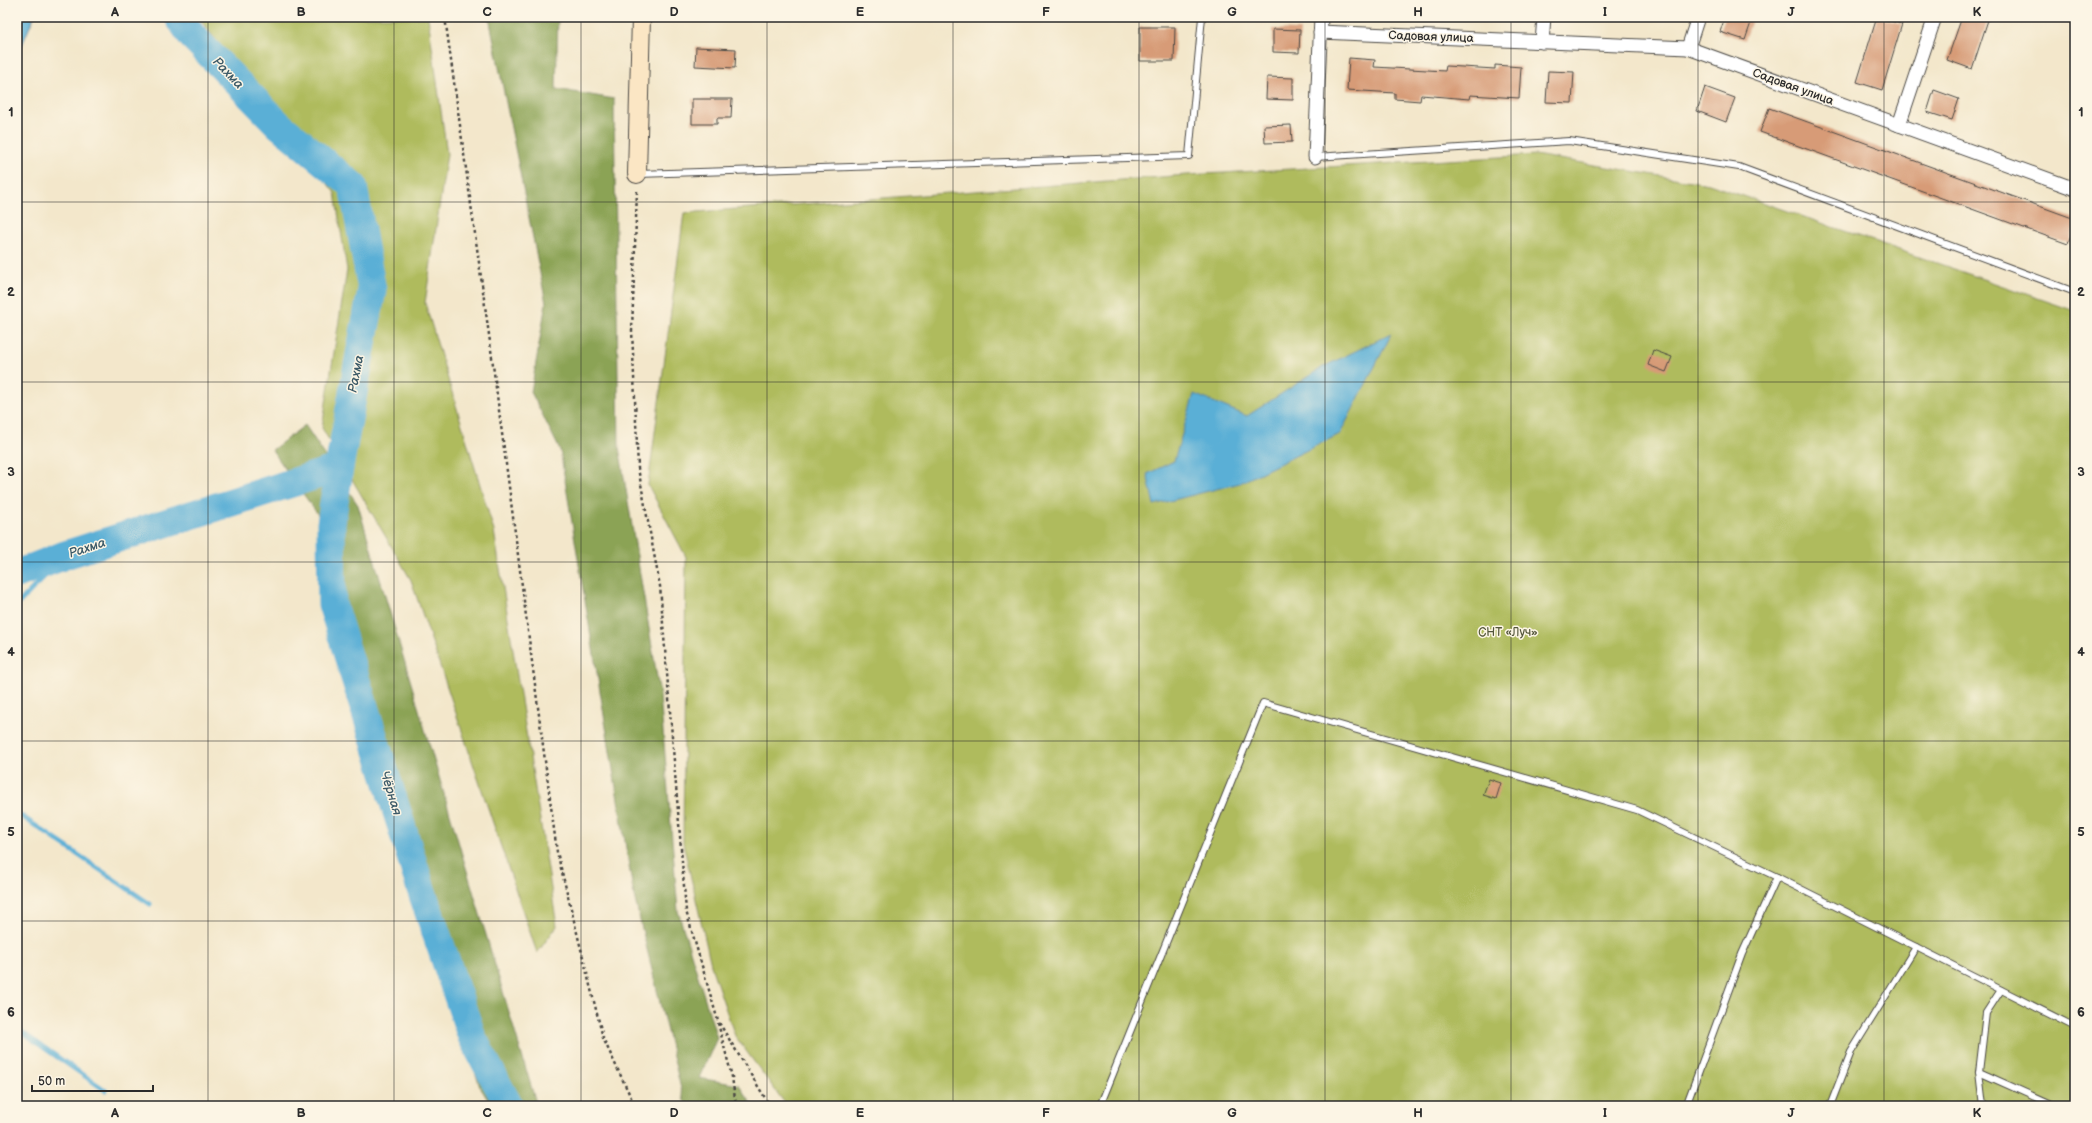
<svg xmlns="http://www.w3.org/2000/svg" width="2092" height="1123" viewBox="0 0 2092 1123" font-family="'Balsamiq Sans',sans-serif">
  <rect width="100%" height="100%" fill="#fcf5e5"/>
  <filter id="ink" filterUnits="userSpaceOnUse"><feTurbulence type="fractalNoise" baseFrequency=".025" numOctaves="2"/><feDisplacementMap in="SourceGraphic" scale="8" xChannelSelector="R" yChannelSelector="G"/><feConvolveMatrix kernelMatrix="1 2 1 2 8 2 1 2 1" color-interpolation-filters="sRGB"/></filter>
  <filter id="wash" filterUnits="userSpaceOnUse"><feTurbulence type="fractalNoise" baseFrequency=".012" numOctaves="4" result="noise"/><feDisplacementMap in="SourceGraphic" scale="16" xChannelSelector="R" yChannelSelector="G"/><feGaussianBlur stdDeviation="0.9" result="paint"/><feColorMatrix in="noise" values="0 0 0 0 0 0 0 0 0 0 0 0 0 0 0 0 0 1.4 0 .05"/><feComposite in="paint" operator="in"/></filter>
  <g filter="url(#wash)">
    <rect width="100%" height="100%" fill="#f3e7cb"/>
    <g fill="#afbb5d" stroke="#6d7344">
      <polygon points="198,17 428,17 447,154 425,303 494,531 557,926 537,953 411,580 322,428 347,270 335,193"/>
      <polygon points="1535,155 1709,184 2075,311 2075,1106 787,1106 735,1036 712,969 683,843 686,557 648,485 684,213 1187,175"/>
    </g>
    <g fill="#8ba354" stroke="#5b6740">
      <polygon points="489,17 558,17 556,89 614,99 619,447 660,695 678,911 717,1038 699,1078 739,1085 753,1106 689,1106 684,1101 634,896 560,450 531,392 546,303"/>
      <polygon points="305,425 358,505 537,1106 492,1106 480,1087 433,939 321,519 272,450"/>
    </g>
    <g fill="#5aafd6" stroke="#426d80">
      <polygon points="17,17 34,17 17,57"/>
      <polygon points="1392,333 1340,434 1240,483 1154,505 1147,474 1174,461 1194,394 1247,416 1323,367"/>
    </g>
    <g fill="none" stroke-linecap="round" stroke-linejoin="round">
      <g stroke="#5aafd6" stroke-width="5">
        <polyline points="17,605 65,555"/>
        <polyline points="17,813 150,904"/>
        <polyline points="17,1029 105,1090"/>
      </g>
      <g stroke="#5aafd6" stroke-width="29">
        <polyline points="179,17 192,36 279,125 353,186 372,290 339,468 331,524 332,604 421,889 472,1037 509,1106"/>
        <polyline points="17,574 65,555 339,468"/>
      </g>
    </g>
    <g id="blocks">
      <g fill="#d79b77">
        <polygon points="1725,17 1753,17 1745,40 1720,32"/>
        <polygon points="1877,17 1902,24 1882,90 1857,82"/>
        <polygon points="1962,17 1989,17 1972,69 1947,60"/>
        <polygon points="1140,27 1175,27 1174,61 1140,61"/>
        <polygon points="1273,29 1300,30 1299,53 1273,52"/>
        <polygon points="696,47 736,49 735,68 695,66"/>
        <polygon points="1349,58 1375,60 1374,67 1445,71 1446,66 1495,69 1495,65 1521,67 1519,98 1470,95 1469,99 1421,95 1420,101 1395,99 1395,93 1347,90"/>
        <polygon points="1548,71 1574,72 1572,103 1546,102"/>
        <polygon points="1267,77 1293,78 1293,100 1266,99"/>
        <polygon points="1705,87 1735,98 1726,122 1697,111"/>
        <polygon points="1934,90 1959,99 1952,120 1927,112"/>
        <polygon points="692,99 732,99 731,118 717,118 717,124 692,124"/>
        <polygon points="1769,108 2075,219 2075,225 2068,244 1760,132"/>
        <polygon points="1291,125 1292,142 1265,143 1264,126"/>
        <polygon points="1653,350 1672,357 1666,372 1648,365"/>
        <polygon points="1489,779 1501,783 1496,799 1483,795"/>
      </g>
    </g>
  </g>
  <g filter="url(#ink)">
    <use href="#blocks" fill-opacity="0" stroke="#494743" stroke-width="1"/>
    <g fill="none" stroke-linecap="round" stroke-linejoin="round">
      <defs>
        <g id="lane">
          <polyline points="1315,157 1569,141 1739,167 2075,292"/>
          <polyline points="638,174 1189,156 1202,17"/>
          <polyline points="1979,1072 2055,1106"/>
          <polyline points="1100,1106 1263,703 1637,810 1777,877 2075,1027"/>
          <polyline points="1686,1106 1742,954 1777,877"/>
          <polyline points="1830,1106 1851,1052 1916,947"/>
          <polyline points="1983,1106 1979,1072 1986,1013 2001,990"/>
        </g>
        <g id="street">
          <polyline points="1320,32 1688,48 2075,189"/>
          <polyline points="1542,42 1544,17"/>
          <polyline points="1688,48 1698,17"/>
          <polyline points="1899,125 1935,17"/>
          <polyline points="1315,157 1321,17"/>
        </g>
        <polyline id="secondary" points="637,174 641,17"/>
      </defs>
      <use href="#lane" stroke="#494743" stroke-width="8"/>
      <use href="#street" stroke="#494743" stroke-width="15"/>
      <use href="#secondary" stroke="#494743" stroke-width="20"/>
      <g stroke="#494743" stroke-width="2.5" stroke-dasharray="3 3" stroke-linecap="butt">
        <polyline points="445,17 490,342 557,852 603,1038 635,1106"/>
        <polyline points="637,191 632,330 638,468 660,586 686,911 718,1021 767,1101 775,1106"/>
        <polyline points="718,1023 732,1077 736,1106"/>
      </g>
      <use href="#lane" stroke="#fff" stroke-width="6"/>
      <use href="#street" stroke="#fff" stroke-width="13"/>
      <use href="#secondary" stroke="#fbe6c4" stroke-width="18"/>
    </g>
  </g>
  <path fill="none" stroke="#2b2b2b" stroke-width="1" stroke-opacity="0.55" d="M208,17V1106M394,17V1106M581,17V1106M767,17V1106M953,17V1106M1139,17V1106M1325,17V1106M1511,17V1106M1698,17V1106M1884,17V1106M17,202H2075M17,382H2075M17,562H2075M17,741H2075M17,921H2075"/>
  <g text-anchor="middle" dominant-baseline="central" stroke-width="3" stroke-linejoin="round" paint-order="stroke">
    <g font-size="12" fill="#2b2b2b" stroke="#fcf5e5">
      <text transform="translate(1431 37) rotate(2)">Садовая улица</text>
      <text transform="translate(1793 87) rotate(20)">Садовая улица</text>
    </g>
    <g font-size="12" fill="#53563a" stroke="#fcf5e5">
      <text x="1508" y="632">СНТ «Луч»</text>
    </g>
    <g font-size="13" font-style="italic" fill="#3b5967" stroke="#fcf5e5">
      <text transform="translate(228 73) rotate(46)">Рахма</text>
      <text transform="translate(356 374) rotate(-79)">Рахма</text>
      <text transform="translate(87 548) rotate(-18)">Рахма</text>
      <text transform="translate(391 793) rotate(73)">Чёрная</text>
    </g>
  </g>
  <rect width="2092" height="1123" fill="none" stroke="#fcf5e5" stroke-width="44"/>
  <path d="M32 1085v6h121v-6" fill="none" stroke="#2b2b2b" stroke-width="2"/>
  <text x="38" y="1085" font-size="12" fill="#2b2b2b" stroke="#fcf5e5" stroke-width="3" paint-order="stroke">50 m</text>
  <rect x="22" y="22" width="2048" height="1079" fill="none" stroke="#2b2b2b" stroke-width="1.5"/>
  <g font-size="13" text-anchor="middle" font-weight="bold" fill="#2b2b2b">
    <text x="115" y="16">A</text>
    <text x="301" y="16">B</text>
    <text x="487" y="16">C</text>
    <text x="674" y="16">D</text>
    <text x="860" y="16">E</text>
    <text x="1046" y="16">F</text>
    <text x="1232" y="16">G</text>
    <text x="1418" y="16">H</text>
    <text x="1605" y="16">I</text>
    <text x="1791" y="16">J</text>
    <text x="1977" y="16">K</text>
    <text x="11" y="116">1</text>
    <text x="2081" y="116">1</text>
    <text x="11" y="296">2</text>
    <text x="2081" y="296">2</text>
    <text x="11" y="476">3</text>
    <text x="2081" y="476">3</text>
    <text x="11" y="656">4</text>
    <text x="2081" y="656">4</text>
    <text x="11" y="836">5</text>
    <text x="2081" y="836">5</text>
    <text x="11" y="1016">6</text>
    <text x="2081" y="1016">6</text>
    <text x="115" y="1117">A</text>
    <text x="301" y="1117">B</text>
    <text x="487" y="1117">C</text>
    <text x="674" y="1117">D</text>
    <text x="860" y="1117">E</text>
    <text x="1046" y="1117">F</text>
    <text x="1232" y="1117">G</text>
    <text x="1418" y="1117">H</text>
    <text x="1605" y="1117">I</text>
    <text x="1791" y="1117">J</text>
    <text x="1977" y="1117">K</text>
  </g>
</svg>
